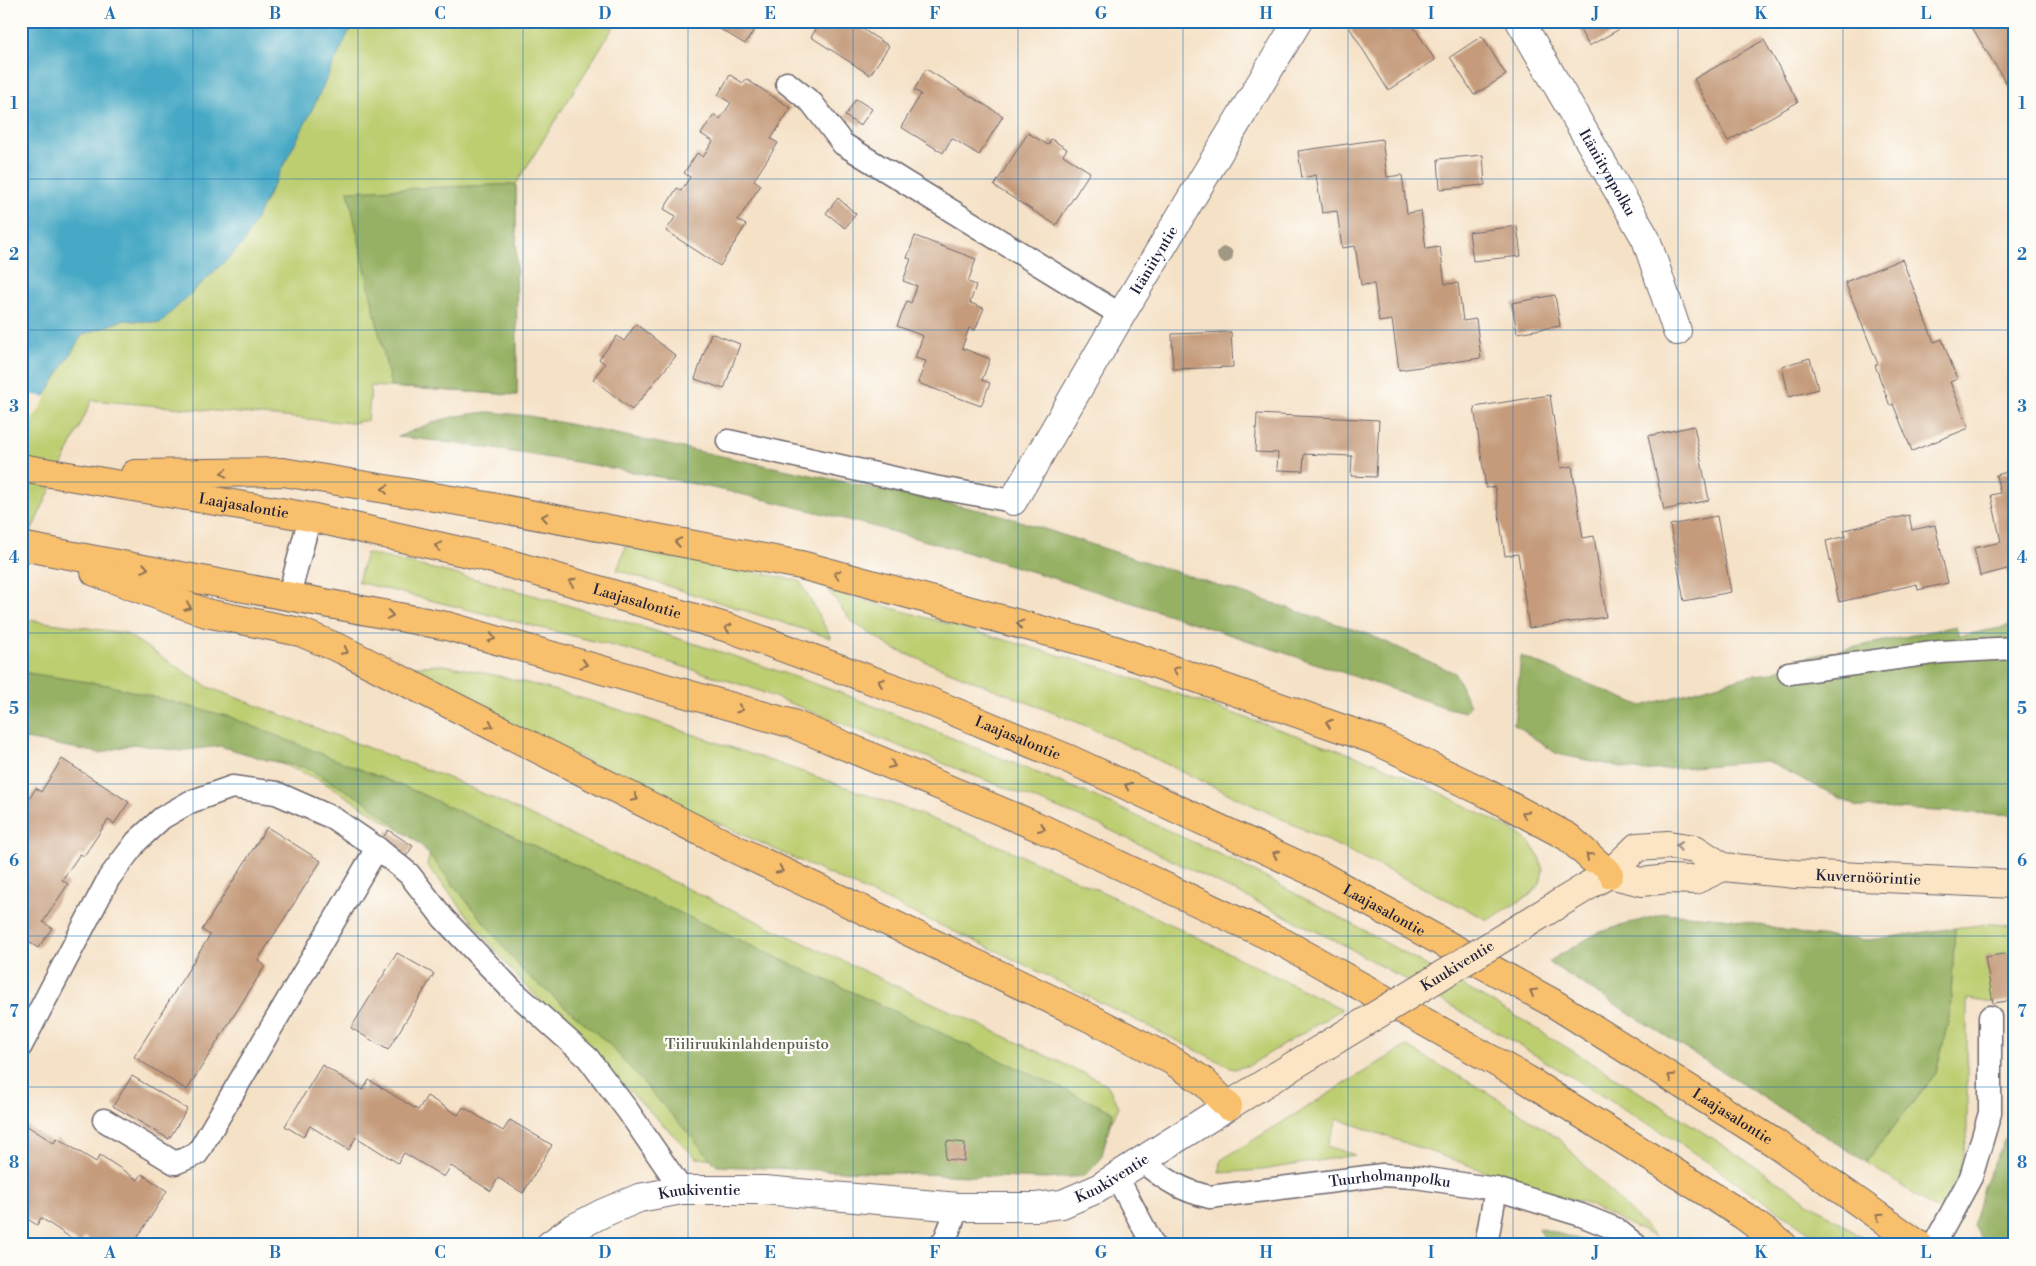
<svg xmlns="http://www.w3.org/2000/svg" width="2036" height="1266" viewBox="0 0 2036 1266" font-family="'Libre Bodoni',serif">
  <rect width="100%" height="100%" fill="#fdfcf7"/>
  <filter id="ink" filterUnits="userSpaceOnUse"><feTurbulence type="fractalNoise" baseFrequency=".02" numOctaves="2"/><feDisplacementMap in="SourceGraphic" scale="10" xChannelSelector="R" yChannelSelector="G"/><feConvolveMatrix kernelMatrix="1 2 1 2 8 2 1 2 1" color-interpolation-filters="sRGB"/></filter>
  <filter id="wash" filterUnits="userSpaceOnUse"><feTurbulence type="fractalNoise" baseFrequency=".0096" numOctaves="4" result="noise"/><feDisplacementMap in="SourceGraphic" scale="20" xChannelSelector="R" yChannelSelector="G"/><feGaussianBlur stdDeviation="1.12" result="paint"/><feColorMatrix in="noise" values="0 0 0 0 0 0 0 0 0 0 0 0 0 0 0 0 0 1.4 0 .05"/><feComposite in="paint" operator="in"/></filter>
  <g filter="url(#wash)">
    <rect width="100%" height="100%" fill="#f5e1c6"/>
    <g fill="#bdce71" stroke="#707856">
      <polygon points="277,21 617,21 516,184 517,395 371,386 368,420 352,423 92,400 21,553 21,435 82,335 123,320 160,323"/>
      <polygon points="626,546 800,581 831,638 617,570"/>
      <polygon points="366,553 484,581 636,625 749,661 844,694 1089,794 1234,861 1356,926 1511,1013 1692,1125 1874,1245 1828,1245 1681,1144 1499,1033 1344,945 1100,825 749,687 629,650 358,582"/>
      <polygon points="828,590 1097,666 1376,763 1423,784 1516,832 1530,843 1539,857 1543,870 1540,884 1530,895 1488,920 1349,851 1084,725 894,649 851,621"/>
      <polygon points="21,619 125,633 208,687 456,781 1107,1084 1119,1107 1086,1169 1018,1173 696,1158 517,977 427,865 431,850 320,780 152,711 21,677"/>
      <path d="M445,665C540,682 632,713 724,745C806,773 889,801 970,834C1097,885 1219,949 1342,1009L1250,1065L1234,1069L999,952L645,790L403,670L417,666Z"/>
      <polygon points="1988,924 2015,925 2015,952 1986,957 1993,1003 1967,999 1967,1138 1958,1177 1939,1211 1866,1162 1936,1073 1950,1013 1955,928"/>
      <polygon points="1406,1046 1502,1101 1559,1139 1655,1237 1583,1202 1535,1189 1338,1119 1327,1146 1355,1155 1262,1170 1220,1173 1221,1160"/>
    </g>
    <g fill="#96b163" stroke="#5c6a4f">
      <polygon points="516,184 517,395 391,387 348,191"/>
      <path d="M490,412L530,416L998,514L1368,634L1455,673L1470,706L1465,712L1444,707C1159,610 874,511 576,462C517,453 458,442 398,437C434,421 450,415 490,412Z"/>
      <polygon points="2015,625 2015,815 1858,807 1767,761 1641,771 1557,754 1514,724 1521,656 1642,706 1748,676 1771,673 1803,658 1956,626 1959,636"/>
      <polygon points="21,672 108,685 230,717 417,792 1113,1112 1101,1159 1084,1176 1047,1179 717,1166 609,1044 523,971 422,846 366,802 307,768 267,760 220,746 180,751 133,744 100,753 26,739 21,745"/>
      <polygon points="1666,913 1732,919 1808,935 1868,940 1955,928 1950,1013 1936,1073 1866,1162 1548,962 1599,932"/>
      <polygon points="2015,1117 2015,1245 1986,1245 1973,1225 1983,1187"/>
      <polygon points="1539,1228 1599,1245 1547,1245"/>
    </g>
    <polygon fill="#46a9c5" stroke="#346680" points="21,21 354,21 310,114 243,244 160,323 123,320 82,335 21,435"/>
    <polygon fill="#f5e1c6" points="21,393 47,397 21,437"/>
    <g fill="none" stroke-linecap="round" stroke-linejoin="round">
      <polyline stroke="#325f79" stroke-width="1" stroke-dasharray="6 5" stroke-linecap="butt" points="21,24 22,21"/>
    </g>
    <g id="blocks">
      <g fill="#c59b7c">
        <polygon points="707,21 760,21 745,44"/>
        <polygon points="821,21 850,21 889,46 870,75 811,37"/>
        <polygon points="1357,21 1410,21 1435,60 1388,90 1349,27"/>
        <polygon points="1575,21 1623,21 1625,26 1589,46"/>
        <polygon points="1968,21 2015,21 2015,97"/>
        <polygon points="1482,36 1506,75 1474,95 1450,57"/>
        <polygon points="1764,40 1798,102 1728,141 1694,79"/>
        <polygon points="926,69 1003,116 979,155 952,138 943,153 901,127 921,94 914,90"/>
        <polygon points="730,75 743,83 746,79 791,108 771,139 778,143 754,180 761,185 738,220 746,225 720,266 666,231 676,216 664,209 677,188 681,191 690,177 684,173 697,153 703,157 713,141 701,134 714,115 720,119 731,103 718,95"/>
        <polygon points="856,99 872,109 860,126 845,116"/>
        <polygon points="1028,133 1048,145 1051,139 1067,149 1063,155 1090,172 1056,225 994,186"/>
        <polygon points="1382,139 1387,177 1402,175 1407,213 1421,211 1426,249 1440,247 1445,284 1458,283 1463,321 1476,319 1481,358 1399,370 1392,320 1379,322 1374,284 1361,285 1355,246 1342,248 1337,211 1322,213 1316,175 1302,178 1298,151"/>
        <polygon points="1483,155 1485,185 1440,189 1438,159"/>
        <polygon points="838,198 856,214 845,228 826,213"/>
        <polygon points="1517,226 1521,256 1473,261 1469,232"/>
        <polygon points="915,236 976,259 968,282 976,285 970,303 984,308 975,330 969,328 962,348 990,359 982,380 990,383 981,406 918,383 926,361 915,358 923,336 897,326 907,301 911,303 917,286 903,281 911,259 907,258"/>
        <polygon points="1902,259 1934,342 1942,339 1957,379 1950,382 1969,428 1912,451 1893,404 1890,406 1875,365 1878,364 1845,282"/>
        <polygon points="1555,295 1560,326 1517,333 1512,303"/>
        <polygon points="636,324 676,356 632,410 593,379 605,364 599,359 617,336 624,341"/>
        <polygon points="1231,332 1233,367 1173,369 1172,334"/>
        <polygon points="711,333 740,344 724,389 695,379"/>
        <polygon points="1810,358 1818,389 1789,397 1782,366"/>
        <polygon points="1550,395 1561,468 1572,466 1583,538 1594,536 1606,617 1529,628 1518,554 1505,556 1495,487 1486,488 1474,407"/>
        <polygon points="1257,414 1379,420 1376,477 1351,476 1352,456 1304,454 1303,471 1277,470 1278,453 1255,452"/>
        <polygon points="1694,426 1709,500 1664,510 1648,436"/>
        <polygon points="2015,470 2015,575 2009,576 2007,569 1980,576 1974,548 2001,542 1991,495 2000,493 1996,475"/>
        <polygon points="1909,515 1912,530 1935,525 1948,583 1918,590 1917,584 1839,602 1826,541 1846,536 1844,530"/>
        <polygon points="1717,516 1731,592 1684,601 1670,525"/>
        <polygon points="62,759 129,802 114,824 108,820 84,856 80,854 62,880 68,884 43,922 52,928 38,948 21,937 21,811 36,788 41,792"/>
        <polygon points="267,827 321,861 258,960 265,966 187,1090 134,1057 210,935 202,930"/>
        <polygon points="388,830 413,846 403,861 379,844"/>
        <polygon points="2015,952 2015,1000 1993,1003 1985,957"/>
        <polygon points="397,953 434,974 388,1050 351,1028"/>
        <polygon points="322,1065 363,1090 369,1080 418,1110 427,1096 458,1115 463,1107 503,1131 510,1120 552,1145 523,1193 498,1178 491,1191 451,1166 444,1177 404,1153 398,1163 356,1137 349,1150 310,1126 303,1137 285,1126"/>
        <polygon points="132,1076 187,1109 169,1139 113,1106"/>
        <polygon points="21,1122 54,1143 57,1138 96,1162 100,1155 138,1180 142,1174 167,1191 133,1245 97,1245 85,1237 80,1244 41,1218 37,1225 21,1215"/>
        <polygon points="947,1141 965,1143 964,1161 945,1159"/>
        <polygon points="215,1239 225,1245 211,1245"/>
        <polygon points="775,1242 775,1245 760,1245 760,1243"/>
      </g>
    </g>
  </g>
  <g filter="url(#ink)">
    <use href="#blocks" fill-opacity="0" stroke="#6c656c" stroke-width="1"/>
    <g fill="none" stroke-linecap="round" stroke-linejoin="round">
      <defs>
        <g id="service">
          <polyline points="787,83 812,103 843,144 1121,315"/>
          <polyline points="728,441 934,487 1013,501"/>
          <polyline points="289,595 310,517"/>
          <polyline points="1789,673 1940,652 2015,648"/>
          <polyline points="21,1046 109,878 137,841 162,818 190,802 232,787 276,793 333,818 377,848 409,874 444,919 511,989 588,1058 628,1111 682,1190"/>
          <polyline points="104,1120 175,1163 197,1154 377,848"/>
          <path id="s1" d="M1142,1161C1164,1179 1182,1191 1210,1197L1382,1175L1415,1177L1496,1189L1581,1215L1616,1229L1636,1245"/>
          <polyline points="1117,1177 1153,1245"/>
          <polyline points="940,1245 944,1242 958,1207"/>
          <polyline points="1486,1245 1496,1189"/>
          <polyline points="1934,1245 1971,1177 1990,1113 1990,1017"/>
        </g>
        <g id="minor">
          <path id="s2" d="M1520,21L1646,239L1677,331"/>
          <path id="s3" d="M1013,501L1121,315L1298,21"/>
          <path id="s4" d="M550,1245L572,1229L603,1213L639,1198L682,1190H764L958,1207H1036L1062,1204L1097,1189L1228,1106"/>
        </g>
        <g id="secondary">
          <polyline points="1609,874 1642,882 1668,879 1695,880 1723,867"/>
          <path id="s5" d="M1589,885L1609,874L1637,847L1668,845L1695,849L1723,867L1795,874L2015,884"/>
          <polyline points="1228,1106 1278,1075"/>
        </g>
        <g id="primary">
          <path id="s6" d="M21,468L310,517L486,557L732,629L926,700L1069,759L1320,875L1553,1003L1775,1143L1919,1245"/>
          <polyline points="135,474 283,472 476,504 801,565 1115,650 1375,740 1488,794 1568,837 1609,874"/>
          <polyline points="21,546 447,626 793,724 1043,829 1284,943 1526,1079 1744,1216 1783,1245"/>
          <polyline points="95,572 206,613 300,632 343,650 733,848 1088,1017 1173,1061 1203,1081 1228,1106"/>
        </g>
      </defs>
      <use href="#service" stroke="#6c656c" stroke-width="25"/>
      <use href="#minor" stroke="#6c656c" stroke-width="30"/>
      <use href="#secondary" stroke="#6c656c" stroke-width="30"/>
      <use href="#primary" stroke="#6c656c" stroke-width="30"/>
      <use href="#service" stroke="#fff" stroke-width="22"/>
      <use href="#minor" stroke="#fff" stroke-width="28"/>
      <use href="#secondary" stroke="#fce5c4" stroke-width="28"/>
      <use href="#primary" stroke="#f8bf6c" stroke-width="28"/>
      <defs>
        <g id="secondary-bridge">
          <path id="s7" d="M1278,1075L1588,886"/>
        </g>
      </defs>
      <use href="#secondary-bridge" stroke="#6c656c" stroke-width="30" stroke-linecap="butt"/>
      <use href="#secondary-bridge" stroke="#fce5c4" stroke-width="28"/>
    </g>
    <circle fill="#9f9984" cx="1225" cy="255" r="8"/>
    <defs><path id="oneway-chevron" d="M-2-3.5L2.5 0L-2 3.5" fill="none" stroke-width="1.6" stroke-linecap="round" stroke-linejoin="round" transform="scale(1.25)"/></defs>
    <g stroke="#8d7054">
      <use href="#oneway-chevron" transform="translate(224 473) rotate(179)"/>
      <use href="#oneway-chevron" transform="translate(385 489) rotate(-171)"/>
      <use href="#oneway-chevron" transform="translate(545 517) rotate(-169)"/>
      <use href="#oneway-chevron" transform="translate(678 542) rotate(-170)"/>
      <use href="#oneway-chevron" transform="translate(438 546) rotate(-167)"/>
      <use href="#oneway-chevron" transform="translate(145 568) rotate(10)"/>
      <use href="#oneway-chevron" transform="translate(837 574) rotate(-165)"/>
      <use href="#oneway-chevron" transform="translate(572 582) rotate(-163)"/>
      <use href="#oneway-chevron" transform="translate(188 607) rotate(20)"/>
      <use href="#oneway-chevron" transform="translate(390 615) rotate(11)"/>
      <use href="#oneway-chevron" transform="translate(1020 624) rotate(-165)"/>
      <use href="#oneway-chevron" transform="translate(728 628) rotate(-163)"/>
      <use href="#oneway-chevron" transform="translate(492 638) rotate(16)"/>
      <use href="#oneway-chevron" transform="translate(345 651) rotate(27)"/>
      <use href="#oneway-chevron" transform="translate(584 664) rotate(16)"/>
      <use href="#oneway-chevron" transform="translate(1176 670) rotate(-161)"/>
      <use href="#oneway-chevron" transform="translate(881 682) rotate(-159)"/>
      <use href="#oneway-chevron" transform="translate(740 709) rotate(16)"/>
      <use href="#oneway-chevron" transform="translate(1329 723) rotate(-160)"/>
      <use href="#oneway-chevron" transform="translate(490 725) rotate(27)"/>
      <use href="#oneway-chevron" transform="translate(892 765) rotate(23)"/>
      <use href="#oneway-chevron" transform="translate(1128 786) rotate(-155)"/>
      <use href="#oneway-chevron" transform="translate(635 798) rotate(27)"/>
      <use href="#oneway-chevron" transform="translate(1525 814) rotate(-152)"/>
      <use href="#oneway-chevron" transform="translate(1042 828) rotate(24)"/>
      <use href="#oneway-chevron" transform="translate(1276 854) rotate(-155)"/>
      <use href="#oneway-chevron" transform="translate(1589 856) rotate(-138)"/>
      <use href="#oneway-chevron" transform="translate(780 870) rotate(26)"/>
      <use href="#oneway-chevron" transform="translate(1533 992) rotate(-151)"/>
      <use href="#oneway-chevron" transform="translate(1671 1077) rotate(-148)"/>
      <use href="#oneway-chevron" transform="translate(1879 1216) rotate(-145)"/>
    </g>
    <use stroke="#9a8d86" href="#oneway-chevron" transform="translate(1679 846) rotate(-170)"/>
  </g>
  <path fill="none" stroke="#1f6fb2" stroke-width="1" stroke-opacity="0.55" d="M193,21V1245M358,21V1245M523,21V1245M688,21V1245M853,21V1245M1018,21V1245M1183,21V1245M1348,21V1245M1513,21V1245M1678,21V1245M1843,21V1245M21,179H2015M21,330H2015M21,482H2015M21,633H2015M21,784H2015M21,936H2015M21,1087H2015"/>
  <g text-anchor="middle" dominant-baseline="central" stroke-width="4.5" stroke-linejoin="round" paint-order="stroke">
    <g font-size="15" fill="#22223b" stroke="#fdfcf7">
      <text stroke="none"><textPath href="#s2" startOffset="175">Itäniitynpolku</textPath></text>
      <text stroke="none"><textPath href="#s3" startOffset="279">Itäniityntie</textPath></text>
      <text stroke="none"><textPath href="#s6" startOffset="226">Laajasalontie</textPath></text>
      <text stroke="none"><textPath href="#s6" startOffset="631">Laajasalontie</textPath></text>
      <text stroke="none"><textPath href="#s6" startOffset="1036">Laajasalontie</textPath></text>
      <text stroke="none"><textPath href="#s5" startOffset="299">Kuvernöörintie</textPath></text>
      <text stroke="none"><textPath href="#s6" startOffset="1441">Laajasalontie</textPath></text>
      <text stroke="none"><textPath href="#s7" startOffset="210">Kuukiventie</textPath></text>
      <text stroke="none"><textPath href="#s6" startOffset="1846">Laajasalontie</textPath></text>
      <text stroke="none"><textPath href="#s4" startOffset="582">Kuukiventie</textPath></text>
      <text stroke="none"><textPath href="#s1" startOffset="259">Tuurholmanpolku</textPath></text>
      <text stroke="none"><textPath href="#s4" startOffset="162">Kuukiventie</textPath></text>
    </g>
    <g font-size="15" fill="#585e4e" stroke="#fdfcf7">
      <text x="747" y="1044">Tiiliruukinlahdenpuisto</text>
    </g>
  </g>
  <rect width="2036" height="1266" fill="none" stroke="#fdfcf7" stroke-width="55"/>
  <rect x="28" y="28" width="1980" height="1210" fill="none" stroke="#1f6fb2" stroke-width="2"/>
  <g font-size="16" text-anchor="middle" font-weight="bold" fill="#1f6fb2">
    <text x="110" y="19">A</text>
    <text x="275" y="19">B</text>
    <text x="440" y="19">C</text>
    <text x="605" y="19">D</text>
    <text x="770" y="19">E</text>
    <text x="935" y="19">F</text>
    <text x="1101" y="19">G</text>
    <text x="1266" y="19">H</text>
    <text x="1431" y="19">I</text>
    <text x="1596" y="19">J</text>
    <text x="1761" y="19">K</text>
    <text x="1926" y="19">L</text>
    <text x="14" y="109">1</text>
    <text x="2022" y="109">1</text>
    <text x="14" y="260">2</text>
    <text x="2022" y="260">2</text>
    <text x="14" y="412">3</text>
    <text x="2022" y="412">3</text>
    <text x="14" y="563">4</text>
    <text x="2022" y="563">4</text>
    <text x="14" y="714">5</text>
    <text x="2022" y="714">5</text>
    <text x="14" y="866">6</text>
    <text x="2022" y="866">6</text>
    <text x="14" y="1017">7</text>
    <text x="2022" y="1017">7</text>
    <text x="14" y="1168">8</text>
    <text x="2022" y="1168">8</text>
    <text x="110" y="1258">A</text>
    <text x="275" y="1258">B</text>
    <text x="440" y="1258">C</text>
    <text x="605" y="1258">D</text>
    <text x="770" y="1258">E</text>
    <text x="935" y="1258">F</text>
    <text x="1101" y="1258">G</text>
    <text x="1266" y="1258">H</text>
    <text x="1431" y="1258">I</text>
    <text x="1596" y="1258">J</text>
    <text x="1761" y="1258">K</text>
    <text x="1926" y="1258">L</text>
  </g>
</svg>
